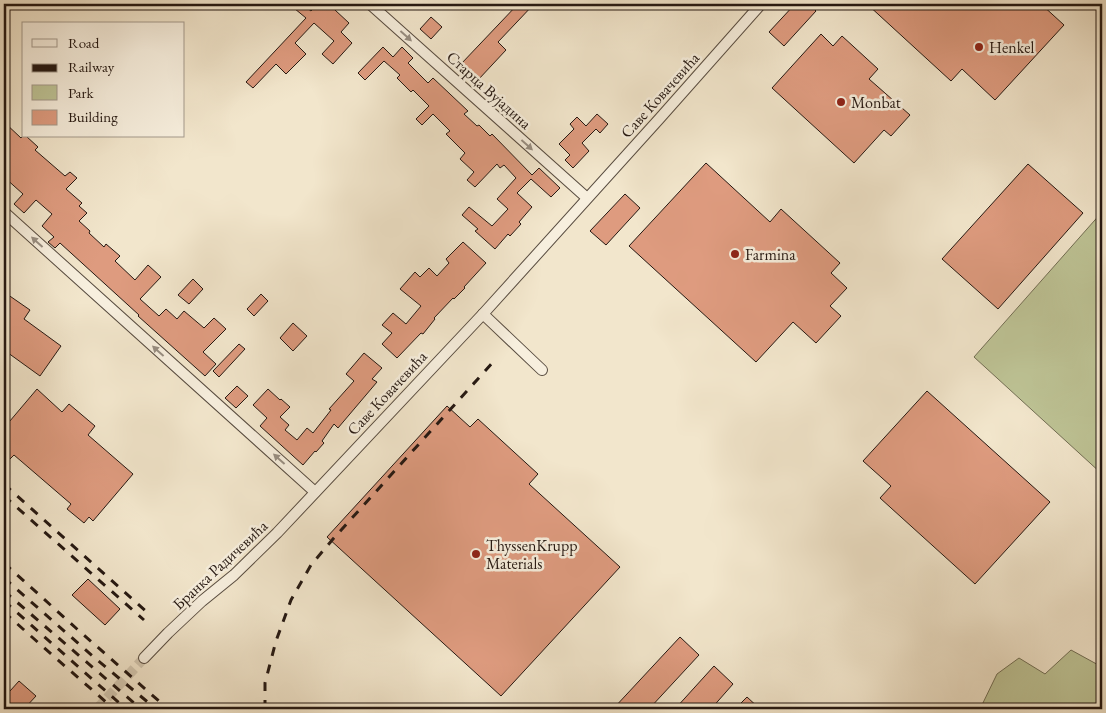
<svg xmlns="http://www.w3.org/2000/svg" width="1106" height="713" viewBox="0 0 1106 713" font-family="'EB Garamond',serif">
  <rect width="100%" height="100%" fill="#f2e6cc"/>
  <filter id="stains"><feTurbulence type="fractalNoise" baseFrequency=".004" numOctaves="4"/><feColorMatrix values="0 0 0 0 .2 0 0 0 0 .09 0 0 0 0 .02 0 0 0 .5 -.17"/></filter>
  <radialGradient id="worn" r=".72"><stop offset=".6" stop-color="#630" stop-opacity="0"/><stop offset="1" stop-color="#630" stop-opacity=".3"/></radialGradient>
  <g fill="#bec496" stroke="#726e54">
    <polygon points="1102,212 1102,474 974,357"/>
    <polygon points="1071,650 1102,667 1102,709 980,709 997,674 1019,658 1045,674"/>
  </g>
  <g fill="#de9b7f" stroke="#251812">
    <polygon points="289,4 302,4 311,11 318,4 341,4 335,10 349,23 341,32 352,43 333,64 322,54 334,41 314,23 295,43 306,54 286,74 276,64 253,88 246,82 306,18"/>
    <polygon points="518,4 534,4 498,42 506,50 478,80 461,64"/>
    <polygon points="795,4 809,4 816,11 784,46 769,32"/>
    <polygon points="867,4 1041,4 1064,25 995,100 962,69 951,81"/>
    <polygon points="431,17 442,27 431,39 420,29"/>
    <polygon points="821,34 833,46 842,36 878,69 869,79 910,115 891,136 884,130 854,163 772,88"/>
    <polygon points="383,47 393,57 402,47 413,58 408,63 428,83 433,78 468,111 464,114 477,126 479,125 490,136 492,134 532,175 539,168 560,188 551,197 531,179 517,193 532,207 519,222 521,224 510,236 508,234 495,249 475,231 478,229 462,215 469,207 492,226 508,209 497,199 516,178 504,165 500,168 497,164 475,187 467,180 474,172 460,159 465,153 446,134 450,131 433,114 422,125 416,119 429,106 413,90 411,92 397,78 400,75 384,61 365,80 358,73"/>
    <polygon points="597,114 608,124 600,133 596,129 582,143 589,151 573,168 565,160 570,155 559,144 574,129 570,124 577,117 586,126"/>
    <polygon points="4,122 21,138 24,135 24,136 26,136 38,147 35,150 65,176 70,172 77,178 66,189 82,203 79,206 87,213 79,221 90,231 89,233 104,247 106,244 120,256 115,261 135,280 148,265 161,277 140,299 159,316 166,309 177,319 184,311 204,328 214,318 226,329 203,352 216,364 205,376 138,316 139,315 60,243 55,248 48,242 54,237 42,226 52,214 36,200 24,213 14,204 23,194 4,177"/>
    <polygon points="706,163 770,222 781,209 840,263 831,273 847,288 830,306 841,316 816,343 793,322 756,362 629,246"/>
    <polygon points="1028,164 1083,213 998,309 942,259"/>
    <polygon points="625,194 640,208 606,245 590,231"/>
    <polygon points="463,242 486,263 464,287 465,288 454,299 453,298 434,318 435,319 423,334 421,333 397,358 382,344 392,333 382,325 393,313 406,324 421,306 400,289 415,272 420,277 429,268 437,276 449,263 446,259"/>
    <polygon points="193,279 203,289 189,304 178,295"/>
    <polygon points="4,292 30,310 24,319 61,346 40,376 4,350"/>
    <polygon points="261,294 268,301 254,316 247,309"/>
    <polygon points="293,323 307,336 293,351 280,338"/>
    <polygon points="239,344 245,349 219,377 213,371"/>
    <polygon points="364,353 382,368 372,379 377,382 338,428 334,424 322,441 324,443 316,452 315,451 303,465 260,426 267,418 253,405 268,389 280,400 281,399 290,407 280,417 289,425 285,430 297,440 307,428 313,433 331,410 329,409 354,381 346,374"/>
    <polygon points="237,386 248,396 236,408 225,398"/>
    <polygon points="37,389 62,412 69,404 95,426 88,435 133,474 93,521 89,517 84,523 67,509 71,504 14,455 10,459 4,453 4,428"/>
    <polygon points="927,391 1050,502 975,584 880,498 891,486 863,461"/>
    <polygon points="447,406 470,427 478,419 538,474 529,484 620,567 501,696 327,537"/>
    <polygon points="88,579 120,609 105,625 72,595"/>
    <polygon points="680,637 699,655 649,709 613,709"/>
    <polygon points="714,666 733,684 711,709 675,709"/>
    <polygon points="19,681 36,696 24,709 4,709 4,685 10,691"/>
    <polygon points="747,697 760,709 735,709"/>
  </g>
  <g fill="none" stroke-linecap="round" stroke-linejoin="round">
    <polyline stroke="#d3c7b0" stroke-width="10" stroke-dasharray="10 5" stroke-linecap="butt" points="97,709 144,658"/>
    <defs>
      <g id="minor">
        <polyline points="370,4 587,198"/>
        <polyline points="4,212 315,492"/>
        <polyline points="483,314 542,370"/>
        <polyline points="144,658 168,633 202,601 234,575 277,533 483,314 660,118 761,4"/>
      </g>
    </defs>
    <use href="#minor" stroke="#584c40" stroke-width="12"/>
    <use href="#minor" stroke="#f7efde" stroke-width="10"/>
    <g stroke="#251812" stroke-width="3" stroke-dasharray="9 9" stroke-linecap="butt">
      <polyline points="4,484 149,614"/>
      <polyline points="4,496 144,620"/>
      <polyline points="4,563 77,629 168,709"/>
      <polyline points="4,578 96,659 156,709"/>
      <polyline points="4,591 141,709"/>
      <polyline points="4,601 126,709"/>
      <polyline points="4,612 42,646 114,709"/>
      <polyline points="265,709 265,683 276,641 291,600 311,565 333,539 495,360"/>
    </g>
  </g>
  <defs><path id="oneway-solid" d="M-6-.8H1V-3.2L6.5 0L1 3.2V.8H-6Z" transform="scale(1.25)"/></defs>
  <g fill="#988e82">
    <use href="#oneway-solid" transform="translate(406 36) rotate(42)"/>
    <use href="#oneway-solid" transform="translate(527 145) rotate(42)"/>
    <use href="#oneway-solid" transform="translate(37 242) rotate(-138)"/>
    <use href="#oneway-solid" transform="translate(158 351) rotate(-138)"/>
    <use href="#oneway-solid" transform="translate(279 459) rotate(-138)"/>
  </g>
  <g fill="#8f2418" stroke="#f7efde" stroke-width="2">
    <circle cx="979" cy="47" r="5"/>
    <circle cx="841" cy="102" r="5"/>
    <circle cx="735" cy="254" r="5"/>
    <circle cx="476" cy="554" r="5"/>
  </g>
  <g text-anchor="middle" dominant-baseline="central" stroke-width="5" stroke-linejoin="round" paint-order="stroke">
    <g font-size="16" fill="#251812" stroke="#f7efde" text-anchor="start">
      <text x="989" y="47">Henkel</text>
      <text x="851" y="102">Monbat</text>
      <text x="745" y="254">Farmina</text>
      <text x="486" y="545">ThyssenKrupp<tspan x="486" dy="18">Materials</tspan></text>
    </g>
    <g font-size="16" fill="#251812" stroke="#f7efde">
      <text transform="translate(489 90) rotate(42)">Старца Вујадина</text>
      <text transform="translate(660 95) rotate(-48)">Саве Ковачевића</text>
      <text transform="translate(387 393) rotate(-47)">Саве Ковачевића</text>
      <text transform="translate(220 565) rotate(-43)">Бранка Радичевића</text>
    </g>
  </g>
  <rect width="1106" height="713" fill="none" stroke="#f2e6cc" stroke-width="20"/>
  <rect x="5" y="5" width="1096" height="703" fill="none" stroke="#251812" stroke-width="2.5"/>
  <rect x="10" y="10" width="1086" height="693" fill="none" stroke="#251812"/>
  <rect x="22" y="22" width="162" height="115" fill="#f7efde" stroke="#a3998c"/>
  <rect x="32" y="39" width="25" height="8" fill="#f7efde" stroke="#a3998c"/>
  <text x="68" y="48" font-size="15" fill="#251812">Road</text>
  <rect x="32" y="64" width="25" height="8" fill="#251812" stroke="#a3998c"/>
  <text x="68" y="72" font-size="15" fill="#251812">Railway</text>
  <rect x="32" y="85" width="25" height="15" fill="#bec496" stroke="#a3998c"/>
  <text x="68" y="98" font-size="15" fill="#251812">Park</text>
  <rect x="32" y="110" width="25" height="15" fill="#de9b7f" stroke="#a3998c"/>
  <text x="68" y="122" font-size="15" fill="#251812">Building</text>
  <rect width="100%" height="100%" filter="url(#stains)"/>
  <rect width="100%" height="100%" fill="url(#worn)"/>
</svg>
